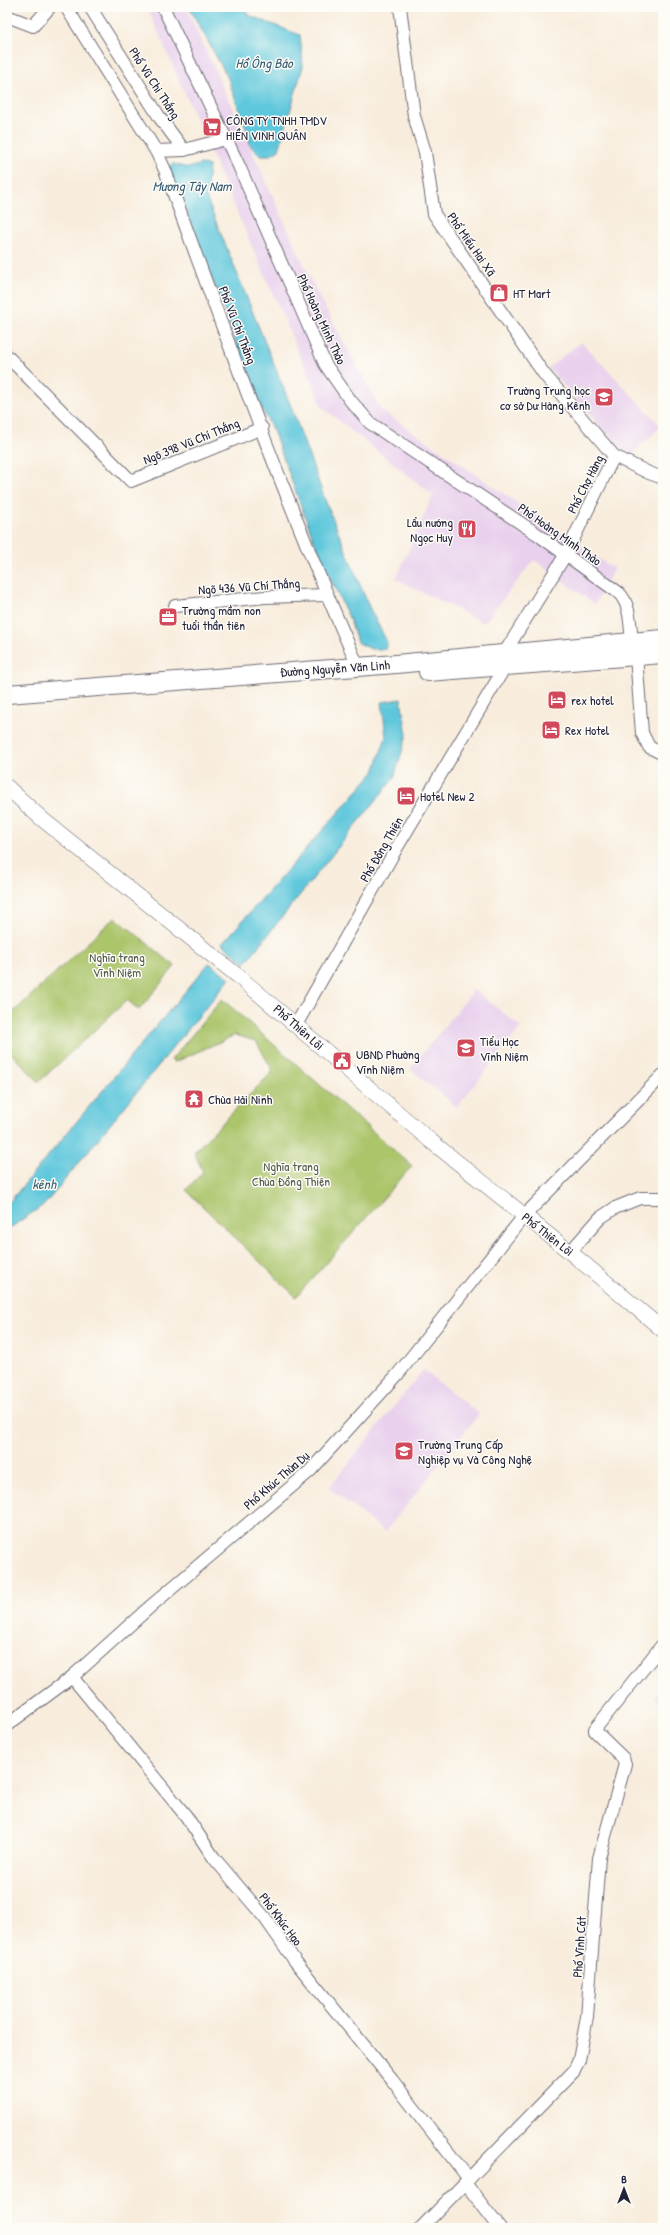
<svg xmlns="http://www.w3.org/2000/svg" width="670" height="2235" viewBox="0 0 670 2235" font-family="'Patrick Hand',sans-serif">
  <rect width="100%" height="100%" fill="#fdfcf7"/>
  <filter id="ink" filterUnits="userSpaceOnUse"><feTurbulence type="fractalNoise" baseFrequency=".025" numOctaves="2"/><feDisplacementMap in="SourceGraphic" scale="8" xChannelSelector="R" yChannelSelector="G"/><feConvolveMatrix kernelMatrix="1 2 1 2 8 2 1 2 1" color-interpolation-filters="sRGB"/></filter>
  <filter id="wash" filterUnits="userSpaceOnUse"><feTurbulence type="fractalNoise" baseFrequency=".012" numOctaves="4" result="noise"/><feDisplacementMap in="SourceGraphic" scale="16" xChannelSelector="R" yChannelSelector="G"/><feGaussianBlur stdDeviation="0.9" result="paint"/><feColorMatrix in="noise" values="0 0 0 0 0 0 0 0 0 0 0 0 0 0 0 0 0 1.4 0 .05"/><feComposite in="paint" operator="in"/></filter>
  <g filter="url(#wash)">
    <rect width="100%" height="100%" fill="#f8eddd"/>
    <g fill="#e9d1ed">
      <polygon points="147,7 186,7 316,291 381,410 614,569 595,604 534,560 484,623 396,579 433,495 323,408"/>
      <polygon points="581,342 661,426 629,458 548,368"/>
      <polygon points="474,990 521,1027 457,1107 410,1069"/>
      <polygon points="423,1370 479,1414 385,1532 329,1488"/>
      <polygon points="663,1686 663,1705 654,1698"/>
    </g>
    <g fill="#abc56b" stroke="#667453">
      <polygon points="115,917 175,966 139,1010 127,1000 39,1082 7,1049 7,1018"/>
      <polygon points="222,999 412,1166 296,1297 186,1190 203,1172 194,1152 273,1071 256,1041 235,1035 175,1062 171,1060"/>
    </g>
    <g fill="#5fc7db" stroke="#40748b">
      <polygon points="189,7 245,7 248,15 300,35 303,66 279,150 271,155 259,155 250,145 247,131 227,76"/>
      <polygon points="174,164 188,168 202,164 209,166 206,197 290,404 327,505 370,609 387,642 385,649 371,649 357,642 350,620 319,554 274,433 256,396 187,213 167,168"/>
      <polygon points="401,699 407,735 394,778 245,963 222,944 374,772 386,737 382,702"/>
      <polygon points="209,963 230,978 45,1204 7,1230 7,1205"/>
    </g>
  </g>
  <g filter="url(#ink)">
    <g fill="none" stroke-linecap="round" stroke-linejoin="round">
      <defs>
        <g id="minor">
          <path d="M66,7L156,151L165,170C226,337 286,504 358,666"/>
          <polyline points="90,7 160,118 184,150"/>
          <path d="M163,7L239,166L325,364L350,400L370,423L537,534L619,593C631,605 630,626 632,642"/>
          <polyline points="400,7 414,116 425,152 434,214 544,374 614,456 649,473 663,478"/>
          <polyline points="7,16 33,26 50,7"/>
          <polyline points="156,151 184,150 226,139"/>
          <polyline points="7,356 131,481 262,428"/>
          <polyline points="175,606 265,597 326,595"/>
          <polyline points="505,652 566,554 614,456"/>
          <polyline points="636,656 642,733 649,747 663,754"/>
          <polyline points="296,1025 396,849 505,667"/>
          <polyline points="570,1252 600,1218 615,1208 640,1198 663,1198"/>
          <polyline points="72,1677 186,1816 214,1858 265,1918 295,1961 392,2080 469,2179"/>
          <polyline points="7,1725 72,1677 152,1605 310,1471 398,1374 524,1216 663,1075"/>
          <polyline points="465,2183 500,2228"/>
          <polyline points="421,2228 574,2071 579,2060 587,2017 599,1858 625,1764 623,1758 595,1731 595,1729 663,1644"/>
        </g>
        <polyline id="major" points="7,787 42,819 238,976 432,1142 570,1252 663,1330"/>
        <g id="highway">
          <polyline points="428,672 663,654"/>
          <polyline points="7,694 396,664 663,639"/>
        </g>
      </defs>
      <use href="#minor" stroke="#6d6974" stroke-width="14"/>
      <use href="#major" stroke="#6d6974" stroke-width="16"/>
      <use href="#highway" stroke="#6d6974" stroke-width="20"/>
      <use href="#minor" stroke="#fff" stroke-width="12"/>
      <use href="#major" stroke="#fff" stroke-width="15"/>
      <use href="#highway" stroke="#fff" stroke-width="18"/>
    </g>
  </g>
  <defs>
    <symbol id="supermarket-square" viewBox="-11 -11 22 22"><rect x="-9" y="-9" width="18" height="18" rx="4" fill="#d1495b" stroke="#fdfcf7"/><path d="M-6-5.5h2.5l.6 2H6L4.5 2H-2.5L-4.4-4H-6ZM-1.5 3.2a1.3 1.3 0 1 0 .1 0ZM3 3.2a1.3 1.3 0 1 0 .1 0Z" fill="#fff"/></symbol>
    <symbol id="shop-square" viewBox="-11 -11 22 22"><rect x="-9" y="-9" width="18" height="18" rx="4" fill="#d1495b" stroke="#fdfcf7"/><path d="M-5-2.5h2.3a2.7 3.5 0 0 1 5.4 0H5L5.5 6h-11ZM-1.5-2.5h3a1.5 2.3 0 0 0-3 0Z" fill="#fff"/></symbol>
    <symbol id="school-square" viewBox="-11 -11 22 22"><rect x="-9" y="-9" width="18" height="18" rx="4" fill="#d1495b" stroke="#fdfcf7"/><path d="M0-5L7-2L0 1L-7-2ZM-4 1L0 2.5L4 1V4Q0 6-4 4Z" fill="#fff"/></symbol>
    <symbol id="restaurant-square" viewBox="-11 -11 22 22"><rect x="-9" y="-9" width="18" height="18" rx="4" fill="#d1495b" stroke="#fdfcf7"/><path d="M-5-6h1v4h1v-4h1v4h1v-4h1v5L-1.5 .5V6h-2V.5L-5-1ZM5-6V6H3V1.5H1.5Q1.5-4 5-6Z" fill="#fff"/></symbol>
    <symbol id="office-square" viewBox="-11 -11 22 22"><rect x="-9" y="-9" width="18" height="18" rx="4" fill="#d1495b" stroke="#fdfcf7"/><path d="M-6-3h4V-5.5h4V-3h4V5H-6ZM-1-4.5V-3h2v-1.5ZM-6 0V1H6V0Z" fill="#fff"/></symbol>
    <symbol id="hotel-square" viewBox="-11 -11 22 22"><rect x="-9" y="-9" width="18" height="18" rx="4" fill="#d1495b" stroke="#fdfcf7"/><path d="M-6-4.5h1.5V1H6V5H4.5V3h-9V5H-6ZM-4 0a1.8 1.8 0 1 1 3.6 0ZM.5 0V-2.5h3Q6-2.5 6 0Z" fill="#fff"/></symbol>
    <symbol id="civic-square" viewBox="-11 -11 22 22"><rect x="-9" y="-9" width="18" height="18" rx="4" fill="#d1495b" stroke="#fdfcf7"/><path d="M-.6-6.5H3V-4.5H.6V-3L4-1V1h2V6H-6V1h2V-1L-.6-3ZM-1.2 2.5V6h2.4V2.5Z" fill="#fff"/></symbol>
    <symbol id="temple-square" viewBox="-11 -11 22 22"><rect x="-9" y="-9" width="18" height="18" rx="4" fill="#d1495b" stroke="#fdfcf7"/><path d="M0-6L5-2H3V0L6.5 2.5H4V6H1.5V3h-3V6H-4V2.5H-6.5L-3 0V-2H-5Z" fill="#fff"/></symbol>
    <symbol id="university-square" viewBox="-11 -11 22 22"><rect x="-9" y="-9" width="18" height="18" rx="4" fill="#d1495b" stroke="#fdfcf7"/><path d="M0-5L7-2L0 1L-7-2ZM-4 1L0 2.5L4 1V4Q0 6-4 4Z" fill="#fff"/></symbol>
  </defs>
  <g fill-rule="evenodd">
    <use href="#supermarket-square" x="201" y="116" width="22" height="22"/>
    <use href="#shop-square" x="488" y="282" width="22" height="22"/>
    <use href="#school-square" x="593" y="386" width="22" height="22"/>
    <use href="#restaurant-square" x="456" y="518" width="22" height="22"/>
    <use href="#office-square" x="157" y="606" width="22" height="22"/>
    <use href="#hotel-square" x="546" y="689" width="22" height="22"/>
    <use href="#hotel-square" x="540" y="719" width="22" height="22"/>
    <use href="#hotel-square" x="395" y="785" width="22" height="22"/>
    <use href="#school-square" x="455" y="1037" width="22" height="22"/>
    <use href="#civic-square" x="331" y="1050" width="22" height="22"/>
    <use href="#temple-square" x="183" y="1088" width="22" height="22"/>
    <use href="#university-square" x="393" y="1440" width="22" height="22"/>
  </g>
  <g text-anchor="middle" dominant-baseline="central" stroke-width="3" stroke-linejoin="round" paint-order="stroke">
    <g font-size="13" fill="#22223b" stroke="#fdfcf7">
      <text transform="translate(155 83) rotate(57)">Phố Vũ Chi Thắng</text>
      <text transform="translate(472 244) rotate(55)">Phố Miếu Hai Xã</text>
      <text transform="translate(322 319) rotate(65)">Phố Hoàng Minh Thảo</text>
      <text transform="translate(238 325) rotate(69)">Phố Vũ Chí Thắng</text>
      <text transform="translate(191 441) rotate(-22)">Ngõ 398 Vũ Chí Thắng</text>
      <text transform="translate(585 484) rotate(-63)">Phố Chợ Hàng</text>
      <text transform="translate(560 534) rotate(35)">Phố Hoàng Minh Thảo</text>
      <text transform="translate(249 586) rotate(-4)">Ngõ 436 Vũ Chí Thắng</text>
      <text transform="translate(335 668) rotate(-4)">Đường Nguyễn Văn Linh</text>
      <text transform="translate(381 849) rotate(-60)">Phố Đồng Thiện</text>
      <text transform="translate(299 1027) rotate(41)">Phố Thiên Lôi</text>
      <text transform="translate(548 1234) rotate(38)">Phố Thiên Lôi</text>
      <text transform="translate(276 1480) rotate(-41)">Phố Khúc Thừa Dụ</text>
      <text transform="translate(281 1919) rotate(53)">Phố Khúc Hạo</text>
      <text transform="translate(579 1947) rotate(-86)">Phố Vĩnh Cát</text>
    </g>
    <g font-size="13" fill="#22223b" stroke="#fdfcf7" text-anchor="start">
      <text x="226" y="120">CÔNG TY TNHH TMDV<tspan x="226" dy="15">HIỀN VINH QUÂN</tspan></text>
      <text x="513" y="293">HT Mart</text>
      <text x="590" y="390" text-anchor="end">Trường Trung học<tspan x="590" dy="15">cơ sở Dư Hàng Kênh</tspan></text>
      <text x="453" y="522" text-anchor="end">Lẩu nướng<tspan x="453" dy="15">Ngọc Huy</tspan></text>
      <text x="182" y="610">Trường mầm non<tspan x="182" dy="15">tuổi thần tiên</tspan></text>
      <text x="571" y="700">rex hotel</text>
      <text x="565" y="730">Rex Hotel</text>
      <text x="420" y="796">Hotel New 2</text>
      <text x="480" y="1041">Tiểu Học<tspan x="480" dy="15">Vĩnh Niệm</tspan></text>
      <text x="356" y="1054">UBND Phường<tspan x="356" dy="15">Vĩnh Niệm</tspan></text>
      <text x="208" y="1099">Chùa Hải Ninh</text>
      <text x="418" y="1444">Trường Trung Cấp<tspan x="418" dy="15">Nghiệp vụ Và Công Nghệ</tspan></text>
    </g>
    <g font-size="13" fill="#525b4c" stroke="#fdfcf7">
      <text x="117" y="957">Nghĩa trang<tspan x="117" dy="15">Vĩnh Niệm</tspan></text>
      <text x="291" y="1166">Nghĩa trang<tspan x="291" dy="15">Chùa Đồng Thiện</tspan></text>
    </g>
    <g font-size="14" font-style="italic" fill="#375c73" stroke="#fdfcf7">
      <text x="264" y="62">Hồ Ông Báo</text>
      <text x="192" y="185">Mương Tây Nam</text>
      <text x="44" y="1183">kênh</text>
    </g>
  </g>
  <rect width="670" height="2235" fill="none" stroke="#fdfcf7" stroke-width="24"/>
  <g transform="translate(624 2189)" stroke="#fdfcf7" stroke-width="3" paint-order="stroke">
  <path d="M0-3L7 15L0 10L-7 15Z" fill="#22223b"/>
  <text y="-6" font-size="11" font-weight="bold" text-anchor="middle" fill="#22223b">B</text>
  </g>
</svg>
